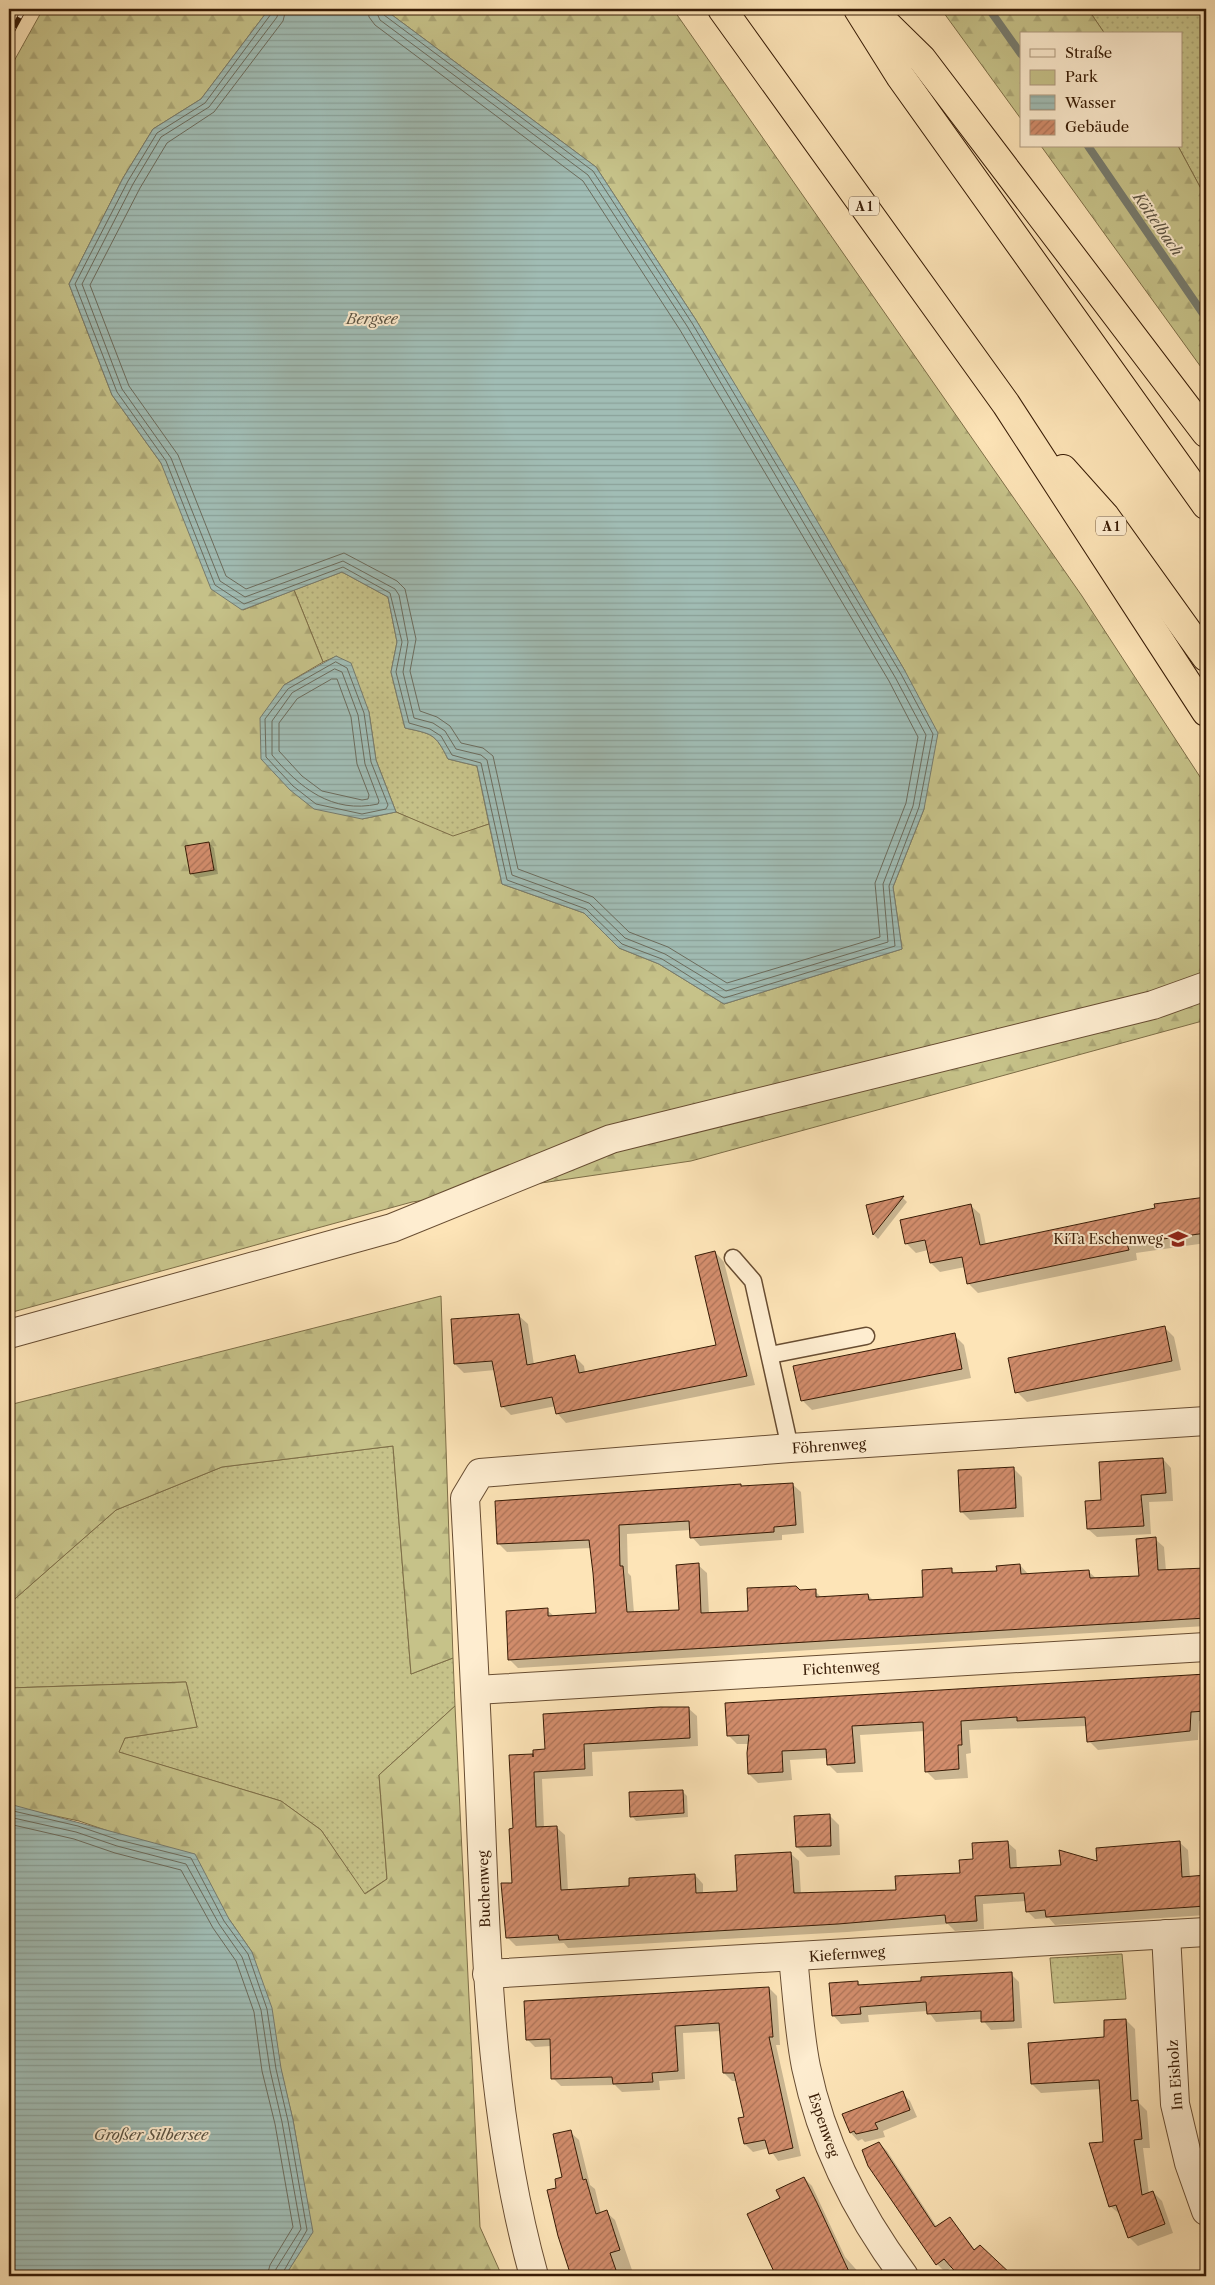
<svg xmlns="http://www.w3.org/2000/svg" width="1215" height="2285" viewBox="0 0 1215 2285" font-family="'Libre Caslon Text',serif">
  <defs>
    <pattern id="green-dots" width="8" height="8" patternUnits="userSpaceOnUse" patternTransform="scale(1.25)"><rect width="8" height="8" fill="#c6c289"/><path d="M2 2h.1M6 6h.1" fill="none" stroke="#aba675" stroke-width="1.8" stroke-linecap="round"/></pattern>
    <pattern id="forest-firs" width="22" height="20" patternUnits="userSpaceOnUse" patternTransform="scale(1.25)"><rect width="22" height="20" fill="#c6c289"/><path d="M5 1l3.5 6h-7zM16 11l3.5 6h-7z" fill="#aba675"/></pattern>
    <pattern id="water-rules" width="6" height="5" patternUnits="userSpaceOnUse" patternTransform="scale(1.25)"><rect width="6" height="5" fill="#a1bdb5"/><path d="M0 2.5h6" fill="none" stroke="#8ba29a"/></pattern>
    <pattern id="building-hatch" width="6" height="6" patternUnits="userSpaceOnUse" patternTransform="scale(1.25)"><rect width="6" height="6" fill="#d28d6c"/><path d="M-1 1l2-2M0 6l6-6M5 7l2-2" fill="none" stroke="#ab7257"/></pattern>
  </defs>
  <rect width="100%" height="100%" fill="#fde4b7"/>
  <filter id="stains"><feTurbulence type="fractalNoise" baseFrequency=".004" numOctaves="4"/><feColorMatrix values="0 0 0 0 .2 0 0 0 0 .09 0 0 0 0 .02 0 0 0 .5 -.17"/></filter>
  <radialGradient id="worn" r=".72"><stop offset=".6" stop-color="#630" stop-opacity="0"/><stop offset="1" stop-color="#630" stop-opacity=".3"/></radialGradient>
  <g fill="url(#green-dots)" stroke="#7e6e47">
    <polygon points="1088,9 1206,9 1206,198 1178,146 1181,146 1181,34 1105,34"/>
    <path d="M342,572L388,597L397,642L391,672L405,728C432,734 435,733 448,759L477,766L489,824L453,837L396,812L376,760L369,712L337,656L323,662L294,590Z"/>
    <polygon points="393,1446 411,1674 453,1658 455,1706 379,1775 387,1879 364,1894 321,1830 281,1801 118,1752 125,1738 197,1727 186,1682 9,1688 9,1604 116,1510 222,1467"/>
    <polygon points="1122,1954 1126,1999 1054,2003 1050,1958"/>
  </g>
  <g fill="url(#forest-firs)" stroke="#7e6e47">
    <polygon points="43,9 269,9 201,99 153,129 123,178 69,284 112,395 161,463 243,610 294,590 323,662 284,685 362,819 396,812 453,836 489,824 502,884 584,913 619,948 659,964 724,1004 902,949 893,887 924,809 905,671 696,320 596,167 384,9 673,9 1082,596 1206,786 1206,1020 691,1161 412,1202 9,1313 9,70"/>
    <polygon points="941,9 1088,9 1105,34 1021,34 1021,119"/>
    <polygon points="1041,146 1178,146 1206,198 1206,374"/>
    <polygon points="441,1296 453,1658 411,1674 393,1446 222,1467 116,1510 9,1604 9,1405"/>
    <polygon points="186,1682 197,1727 125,1738 119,1752 281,1801 321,1830 365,1894 387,1879 379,1775 455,1706 480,2227 502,2276 285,2276 312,2232 293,2120 252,1952 229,1919 120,1835 79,1821 9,1806 9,1688"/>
  </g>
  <g fill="url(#water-rules)" stroke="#777c6f">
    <path d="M269,9H384L596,167L696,320L799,490L905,671L938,733L924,809L893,887L902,949L724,1004L659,964L619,948L584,913L502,884L477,766L448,759C435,733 432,734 405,728L391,672L397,642L388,597L342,572L242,610L211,589L161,463L112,395L69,284L123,178L153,129L201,99Z"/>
    <polygon points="336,656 351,663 369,712 376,760 396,812 362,819 314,809 290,790 261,759 260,718 284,685"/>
    <polygon points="13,1805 195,1854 229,1919 252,1952 272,2008 281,2068 293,2120 313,2232 285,2276 9,2276 9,1806"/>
  </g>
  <g fill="#0003">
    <polygon points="209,843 214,848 218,874 196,878 191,873"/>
    <polygon points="903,1198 907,1202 878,1239 874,1235 867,1206"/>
    <polygon points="1206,1198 1206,1243 1136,1253 1137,1260 978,1293 969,1284 965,1267 940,1272 931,1263 928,1250 916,1253 906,1243 970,1205 980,1214 986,1245 1156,1209 1156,1205"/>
    <polygon points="715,1252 724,1262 755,1385 566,1423 557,1413 556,1406 511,1415 502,1406 495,1370 464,1373 455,1364 518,1315 528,1324 534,1365 575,1357 584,1366 585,1373 717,1346"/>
    <polygon points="1164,1327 1174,1337 1181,1370 1027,1402 1017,1392"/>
    <polygon points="954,1335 964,1345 971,1378 812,1410 802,1400"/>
    <polygon points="1206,1351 1206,1376 1201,1352"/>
    <polygon points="1163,1459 1171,1468 1173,1501 1149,1502 1151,1534 1097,1537 1088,1529 1102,1501"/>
    <polygon points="1013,1468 1022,1477 1024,1517 970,1520 961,1511"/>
    <polygon points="792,1484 801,1492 804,1533 782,1535 782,1540 700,1546 692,1537 691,1530 627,1534 628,1573 631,1576 634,1613 680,1611 698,1565 707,1573 709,1614 750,1612 799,1591 815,1591 822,1598 868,1595 874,1601 924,1598 951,1570 955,1574 998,1572 1020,1565 1029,1575 1089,1572 1097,1579 1140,1577 1155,1539 1164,1547 1166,1571 1206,1569 1206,1626 518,1668 509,1659 547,1610 555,1617 597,1614 591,1548 507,1552 498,1543 742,1487"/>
    <polygon points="1206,1675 1206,1720 1199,1721 1198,1740 1098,1750 1089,1741 1087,1726 969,1730 971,1753 966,1754 968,1778 935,1780 926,1771 925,1731 860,1735 863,1772 837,1773 828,1764 828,1758 790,1760 792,1780 758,1783 749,1774 749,1744 737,1744 728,1735 726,1704"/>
    <polygon points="688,1708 697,1716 698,1746 592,1752 593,1776 542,1779 544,1828 556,1827 565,1835 568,1891 631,1887 695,1875 703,1884 703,1894 738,1892 790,1853 799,1861 801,1894 897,1891 962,1874 974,1860 1007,1842 1016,1850 1017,1869 1098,1863 1179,1842 1188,1850 1190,1878 1206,1877 1206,1915 1055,1925 1049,1918 1035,1919 1027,1911 1026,1901 983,1904 984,1929 955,1931 948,1924 847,1932 568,1948 564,1943 516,1946 508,1938 502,1885 513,1884 514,1830 532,1755"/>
    <polygon points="682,1791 687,1796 688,1817 636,1821 632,1816"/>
    <polygon points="829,1815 839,1825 840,1855 807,1857 797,1847"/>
    <polygon points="1011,1974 1019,1982 1022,2028 991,2030 982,2019 936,2022 928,2011 868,2015 869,2022 841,2024 833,2015 858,1982 861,1986"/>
    <polygon points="769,1988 777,1996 780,2045 776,2045 801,2156 778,2161 769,2148 753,2152 745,2144 746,2118 737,2081 732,2081 724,2073 721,2031 683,2033 685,2079 659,2081 660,2090 622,2092 615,2085 561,2086 553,2078 551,2046 535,2047 527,2039"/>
    <polygon points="1126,2020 1135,2029 1139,2103 1147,2111 1150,2148 1143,2148 1149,2194 1153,2192 1162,2201 1173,2233 1138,2246 1129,2237 1121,2215 1110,2206 1101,2089 1041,2093 1032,2084 1106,2039"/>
    <polygon points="902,2093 910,2101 917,2117 883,2131 885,2137 865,2142 862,2139 858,2141 851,2133"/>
    <polygon points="570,2132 579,2140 590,2185 595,2189 601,2214 606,2212 615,2220 634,2276 573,2276 559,2236 558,2189 564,2178"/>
    <polygon points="879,2143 887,2151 937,2227 950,2218 976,2251 1010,2276 961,2276 953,2267 945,2272 937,2264"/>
    <polygon points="804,2178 812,2186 845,2257 862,2276 779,2276 749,2214 782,2199"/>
  </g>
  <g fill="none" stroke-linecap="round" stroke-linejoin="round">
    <g stroke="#6c6c5d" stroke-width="1">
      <polyline points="272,9 271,14 205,103 157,133 128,181 75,284 117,392 166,461 215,585 244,604 343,567 390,593 402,642 396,672 409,723 430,729 441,736 452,755 481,763 507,880 586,909 622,944 662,959 724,998 895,946 889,886 919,807 933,734 901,674 692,323 593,171 384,15 382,9"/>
      <polyline points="279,9 277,17 209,107 161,137 133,184 82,284 122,389 171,458 220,581 245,597 343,561 395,589 399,595 408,642 403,672 414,718 433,723 445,731 456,749 481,755 487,760 512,875 589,903 625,938 665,954 726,991 888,942 883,884 913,806 926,735 895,677 687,326 588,175 380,20 375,9"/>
      <polyline points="286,9 283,21 214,112 167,143 140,188 90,285 129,386 178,455 226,576 246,589 344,553 397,581 405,589 416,639 410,671 420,711 437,717 450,726 461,743 483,748 493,756 518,869 593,897 629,932 668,947 727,983 880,937 875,883 906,803 918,737 889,681 680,330 583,181 375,25 369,17 368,9"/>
      <polygon points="336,662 347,668 364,713 371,762 388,805 386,809 362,814 316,804 293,786 266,757 265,719 288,689"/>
      <path d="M335,669L342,672L358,715L365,764L379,801L378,804C332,814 300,788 272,755V721L292,693Z"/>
      <polygon points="332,679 337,679 351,717 357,764 369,795 368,799 362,800 322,791 302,776 279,751 279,723 297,699"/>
      <polyline points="9,1810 78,1826 119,1840 191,1858 224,1921 248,1954 267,2009 276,2069 288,2121 307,2230 281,2276"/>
      <polyline points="9,1817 76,1832 117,1846 186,1864 219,1924 242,1957 261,2010 270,2070 282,2122 301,2229 276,2269 275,2276"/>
      <polyline points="9,1824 74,1839 115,1853 181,1870 213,1928 236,1961 254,2012 262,2071 275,2124 293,2227 270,2265 267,2276"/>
    </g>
    <g stroke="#777c6f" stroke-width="8">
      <polyline points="989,9 1021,54"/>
      <polyline points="1088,146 1206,318"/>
    </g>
  </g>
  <g fill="url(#building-hatch)" stroke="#371b05">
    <polygon points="209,842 214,870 190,874 185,846"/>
    <polygon points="904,1196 873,1235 866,1205"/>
    <polygon points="1206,1197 1206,1233 1127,1244 1129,1250 967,1284 962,1257 930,1263 925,1240 905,1244 900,1220 971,1204 980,1245 1155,1208 1154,1204"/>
    <polygon points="715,1251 747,1376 556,1414 552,1397 501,1407 492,1361 454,1364 451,1319 519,1314 527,1365 575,1355 579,1373 716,1345 695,1256"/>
    <polygon points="1165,1326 1172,1361 1015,1393 1008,1358"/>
    <polygon points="955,1333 962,1369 801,1401 793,1366"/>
    <polygon points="1163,1458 1166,1493 1141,1495 1144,1526 1087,1529 1085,1501 1101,1500 1099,1462"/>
    <polygon points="1014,1467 1016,1508 960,1512 958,1470"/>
    <polygon points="793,1483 796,1525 774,1527 774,1532 690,1538 689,1521 619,1525 620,1566 623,1566 627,1612 679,1610 676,1565 699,1563 701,1613 748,1611 747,1588 796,1586 800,1590 816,1589 816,1597 868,1594 869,1600 923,1597 922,1570 952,1568 952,1573 997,1571 996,1566 1020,1564 1021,1574 1089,1570 1090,1578 1139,1576 1136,1539 1156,1537 1158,1570 1206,1568 1206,1618 508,1660 506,1611 548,1608 548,1616 596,1613 593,1573 589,1540 497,1544 495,1501 741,1484 741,1486"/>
    <polygon points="1206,1674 1206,1711 1191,1712 1190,1731 1087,1742 1085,1717 1017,1721 1017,1717 961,1721 962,1745 958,1745 959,1769 925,1772 923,1722 852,1726 855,1763 827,1765 826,1749 782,1751 783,1772 748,1774 747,1753 749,1735 727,1736 725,1703"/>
    <polygon points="660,1707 689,1707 690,1738 584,1744 585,1769 534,1772 536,1827 557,1826 561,1890 629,1886 629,1878 695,1874 696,1893 737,1891 735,1855 791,1852 794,1893 896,1890 895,1876 960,1873 959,1860 973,1859 972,1843 1008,1841 1010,1868 1061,1865 1059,1850 1097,1861 1096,1848 1180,1841 1182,1877 1206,1875 1206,1906 1046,1917 1045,1910 1026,1912 1024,1893 975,1896 977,1921 946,1923 945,1915 838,1924 559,1940 558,1935 506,1938 501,1883 512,1883 509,1829 513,1828 509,1755 533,1754 533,1757 533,1750 545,1749 543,1714"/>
    <polygon points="683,1790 684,1813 630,1817 629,1792"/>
    <polygon points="830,1814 831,1846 796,1847 794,1816"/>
    <polygon points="1012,1972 1014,2021 981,2022 981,2011 927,2014 926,2002 860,2007 861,2014 832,2016 829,1983 858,1981 858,1985 921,1981 921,1977"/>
    <polygon points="769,1987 773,2037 769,2037 793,2148 769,2154 765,2140 744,2144 738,2118 744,2117 734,2073 723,2073 719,2023 675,2026 678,2071 652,2073 653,2082 613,2084 612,2077 551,2079 550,2039 526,2040 524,2001"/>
    <polygon points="1126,2019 1131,2101 1138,2100 1142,2139 1134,2140 1142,2195 1153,2191 1165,2224 1128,2238 1116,2205 1109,2207 1089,2143 1103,2142 1099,2080 1031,2084 1028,2043 1104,2037 1104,2020"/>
    <polygon points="903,2091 910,2110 875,2123 878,2129 856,2134 854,2131 850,2133 842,2114"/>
    <polygon points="571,2130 583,2180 586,2179 596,2214 607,2210 620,2250 610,2253 618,2276 571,2276 558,2236 547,2190 556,2188 555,2179 562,2177 553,2134"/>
    <polygon points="879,2142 935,2227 950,2217 974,2250 980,2245 1013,2276 959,2276 944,2259 936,2265 868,2166 862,2150"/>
    <polygon points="804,2177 817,2203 851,2276 776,2276 747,2214 780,2198 776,2190"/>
  </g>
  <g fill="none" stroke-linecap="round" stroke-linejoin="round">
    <defs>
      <g id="lane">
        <polyline points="733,1258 753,1281 790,1448"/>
        <polyline points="770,1355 866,1336"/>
      </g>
      <g id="street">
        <polyline points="9,1334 392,1228 611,1139 1153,1005 1206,986"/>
        <polyline points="476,1690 1206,1647"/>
        <polyline points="1166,1934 1175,2104 1189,2163 1206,2211"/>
        <path d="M793,1957C797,1994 799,2032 806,2067C822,2144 858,2214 904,2276"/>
        <polyline points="487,1974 1206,1932"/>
        <path d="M534,2276C493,2129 487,1976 481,1824C477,1715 471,1607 465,1498L480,1473L790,1448L1206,1421"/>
      </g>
      <g id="highway">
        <polyline points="722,9 1006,404 1206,712"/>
        <polyline points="858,9 900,76 1206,505"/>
        <polyline points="871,9 922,59 1206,433"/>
        <polyline points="1063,469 1105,516 1206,657"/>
      </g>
    </defs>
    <use href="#lane" stroke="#684d32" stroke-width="19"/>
    <use href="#street" stroke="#684d32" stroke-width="30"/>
    <use href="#highway" stroke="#371b05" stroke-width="30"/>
    <use href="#lane" stroke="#feedd0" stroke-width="16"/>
    <use href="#street" stroke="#feedd0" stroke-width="28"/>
    <use href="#highway" stroke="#fde4b7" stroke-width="28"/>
    <defs>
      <polyline id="rail" points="9,37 24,9"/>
    </defs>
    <use href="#rail" stroke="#371b05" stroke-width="5.5"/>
    <use href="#rail" stroke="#feedd0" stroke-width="4" stroke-dasharray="11" stroke-linecap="butt"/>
  </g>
  <defs>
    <symbol id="school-bare" viewBox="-9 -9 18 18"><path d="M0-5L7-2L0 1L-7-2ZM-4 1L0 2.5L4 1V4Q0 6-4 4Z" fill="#8f2418" stroke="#feedd0" stroke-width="2.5" paint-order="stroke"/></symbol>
  </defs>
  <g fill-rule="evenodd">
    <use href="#school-bare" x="1164" y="1225" width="28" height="28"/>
  </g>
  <g text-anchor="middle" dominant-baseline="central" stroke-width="4" stroke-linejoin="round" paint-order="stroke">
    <g fill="#feedd0" stroke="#735a42" stroke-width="1">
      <rect x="849" y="196.5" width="30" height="19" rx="4"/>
      <rect x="1096" y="516.5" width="30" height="19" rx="4"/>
    </g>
    <g font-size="12" font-weight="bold" fill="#371b05">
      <text x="864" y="206">A 1</text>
      <text x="1111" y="526">A 1</text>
    </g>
    <g font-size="14" fill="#371b05" stroke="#feedd0" text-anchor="end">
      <text x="1163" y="1239">KiTa Eschenweg</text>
    </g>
    <g font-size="14" fill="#371b05" stroke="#feedd0">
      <text transform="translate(829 1446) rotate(-4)">Föhrenweg</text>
      <text transform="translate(841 1668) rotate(-3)">Fichtenweg</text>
      <text transform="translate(484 1889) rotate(-92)">Buchenweg</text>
      <text transform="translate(847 1954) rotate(-4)">Kiefernweg</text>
      <text transform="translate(1175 2075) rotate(-94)">Im Eisholz</text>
      <text transform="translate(824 2125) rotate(71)">Espenweg</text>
    </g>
    <g font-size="15" font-style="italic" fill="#5c5443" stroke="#feedd0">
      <text transform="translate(1158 224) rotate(55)">Köttelbach</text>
      <text x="372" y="318">Bergsee</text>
      <text x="151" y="2134">Großer Silbersee</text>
    </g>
  </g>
  <rect width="1215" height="2285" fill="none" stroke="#fde4b7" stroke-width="30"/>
  <rect x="10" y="10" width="1195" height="2265" fill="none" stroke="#371b05" stroke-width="2.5"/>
  <rect x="15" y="15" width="1185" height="2255" fill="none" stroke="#371b05"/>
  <rect x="1020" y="32" width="162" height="115" fill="#feedd0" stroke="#ae997f"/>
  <rect x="1030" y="49" width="25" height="8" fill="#feedd0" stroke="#ae997f"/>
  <text x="1065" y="58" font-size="15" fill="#371b05">Straße</text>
  <rect x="1030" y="70" width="25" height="15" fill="#c6c289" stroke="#ae997f"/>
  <text x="1065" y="82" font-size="15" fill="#371b05">Park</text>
  <rect x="1030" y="95" width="25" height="15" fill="url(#water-rules)" stroke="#ae997f"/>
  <text x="1065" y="108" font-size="15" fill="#371b05">Wasser</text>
  <rect x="1030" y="120" width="25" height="15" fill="url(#building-hatch)" stroke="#ae997f"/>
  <text x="1065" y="132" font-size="15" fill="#371b05">Gebäude</text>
  <rect width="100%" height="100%" filter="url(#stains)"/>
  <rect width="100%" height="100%" fill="url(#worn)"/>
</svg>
